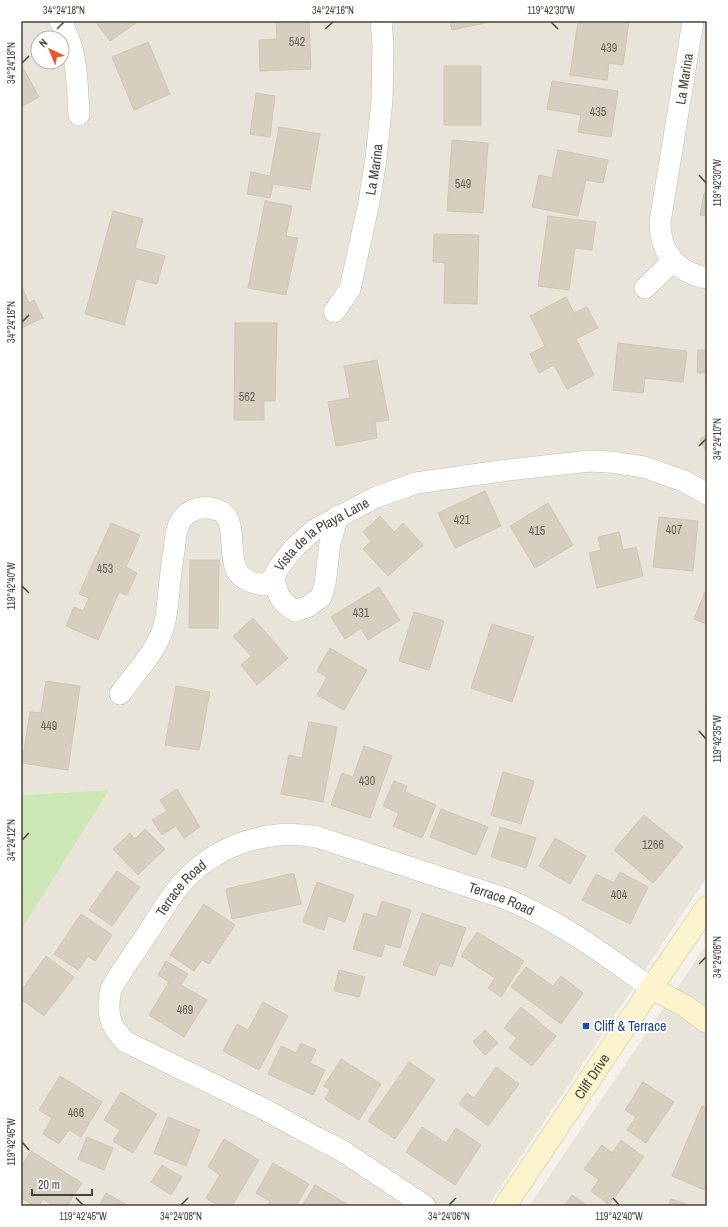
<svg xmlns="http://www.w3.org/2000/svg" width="728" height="1227" viewBox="0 0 728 1227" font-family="'Archivo Narrow',sans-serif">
  <rect width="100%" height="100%" fill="#f4f2ea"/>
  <g fill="#e8e4d9" fill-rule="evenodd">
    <path d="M21,21H707V877L488,1206H21V930L108,790L21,795ZM38,38H62V62H38Z"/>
    <polygon points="707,944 707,1206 529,1206"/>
  </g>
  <polygon fill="#cce6b6" points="109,790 21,930 21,795"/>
  <g fill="#d5cfc0" stroke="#d0c7b4">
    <polygon points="95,21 139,21 110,41"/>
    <polygon points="276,21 309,21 311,69 260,71 259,40 277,39"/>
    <polygon points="450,21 489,21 490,22 452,30"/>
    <polygon points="578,21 629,21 623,65 609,63 607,80 570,75"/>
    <polygon points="148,42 170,94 134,110 112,57"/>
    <polygon points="21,64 39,97 21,107"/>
    <rect x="444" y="66" width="37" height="59"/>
    <polygon points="552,81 618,91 611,137 578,132 581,115 547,109"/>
    <polygon points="256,93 275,96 270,137 250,134"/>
    <polygon points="279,127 320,134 310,190 273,184 270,198 247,194 251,172 270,176"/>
    <polygon points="452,140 488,143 483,213 447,211"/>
    <polygon points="558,150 608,160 603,183 586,180 578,216 532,207 539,175 552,178"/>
    <polygon points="704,193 707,194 707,216 700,215"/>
    <polygon points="265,201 292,206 286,236 298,238 286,295 248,288"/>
    <polygon points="113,211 143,219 135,248 165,256 157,284 136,279 124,325 85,314"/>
    <polygon points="548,216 596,222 592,250 575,248 569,290 538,286"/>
    <polygon points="434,234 479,235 477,304 444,303 445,263 433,262"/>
    <polygon points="21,285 29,303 34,300 43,318 21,328"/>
    <polygon points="566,297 574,313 587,307 598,328 576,339 594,375 567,389 554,365 539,373 530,354 545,346 530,316"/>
    <polygon points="235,323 277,323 275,401 264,401 264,420 234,420"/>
    <polygon points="618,343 687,351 683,382 645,378 643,393 613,390"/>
    <polygon points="698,350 707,350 707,373 697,373"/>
    <polygon points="377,360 389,420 375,422 377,438 336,446 328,402 350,398 344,366"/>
    <polygon points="707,435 707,454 700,439"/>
    <polygon points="485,491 501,526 455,548 438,513"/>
    <polygon points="548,503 573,545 535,568 510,526"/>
    <polygon points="380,516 394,532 403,523 423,545 388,576 363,549 371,541 363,532"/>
    <polygon points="659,517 698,521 693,571 653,567"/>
    <polygon points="111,523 140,535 126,567 137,573 127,595 119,592 98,640 66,626 74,607 83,611 89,598 79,594"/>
    <polygon points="619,532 623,550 636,547 643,576 597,588 589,553 601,550 598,537"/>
    <polygon points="190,560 219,560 218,628 189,628"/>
    <polygon points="379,587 400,620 368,640 361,628 345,639 331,617"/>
    <polygon points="705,592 707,593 707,624 694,619"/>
    <polygon points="414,612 444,621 429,670 399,661"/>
    <polygon points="253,618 288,658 257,685 241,665 251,656 233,636"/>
    <polygon points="492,624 534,637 512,702 471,688"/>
    <polygon points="330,648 367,670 344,710 317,695 327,677 317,671"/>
    <polygon points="46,681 80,686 68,770 22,763 30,712 41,713"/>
    <polygon points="176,686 210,692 199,750 165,745"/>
    <polygon points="309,722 337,727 323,802 281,794 289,755 302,758"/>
    <polygon points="364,746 392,756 370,818 331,805 342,773 353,777"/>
    <polygon points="503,772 534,781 521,824 491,815"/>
    <polygon points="394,781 407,786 405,792 436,805 422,838 393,826 399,813 383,806"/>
    <polygon points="177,789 200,827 184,838 176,826 162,835 152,820 167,811 160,800"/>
    <polygon points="441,809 488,827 476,855 430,837"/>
    <polygon points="644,815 683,847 653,883 614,850"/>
    <polygon points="500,827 536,838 526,868 491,857"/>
    <polygon points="145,829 165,849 138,875 113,849 130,833 135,839"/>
    <polygon points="555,838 586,856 570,884 539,866"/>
    <polygon points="117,871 140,887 112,926 89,910"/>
    <polygon points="620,872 648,887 630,924 582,900 596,874 614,883"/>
    <polygon points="294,873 301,904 232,919 226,889"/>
    <polygon points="317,882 354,895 345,922 328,916 324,930 303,922"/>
    <polygon points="382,901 411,910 400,948 385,944 381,957 353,949 364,913 377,917"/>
    <polygon points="204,904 235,925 209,964 202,960 194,971 170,955"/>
    <polygon points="422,913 466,928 452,967 440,963 435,976 403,965"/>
    <polygon points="81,914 112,935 95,961 88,956 78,970 54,954"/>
    <polygon points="477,932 524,961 501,997 488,988 495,978 461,956"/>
    <polygon points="46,956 74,977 44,1016 21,999 21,991"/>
    <polygon points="166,961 188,974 181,985 207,1000 184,1037 149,1015 169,982 158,975"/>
    <polygon points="526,967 553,986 561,976 583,993 561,1024 511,987"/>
    <polygon points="339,970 365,977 359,997 334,991"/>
    <polygon points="263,1002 288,1016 259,1070 223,1051 237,1024 248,1030"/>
    <polygon points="521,1007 556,1036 532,1066 509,1048 517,1038 504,1028"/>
    <polygon points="485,1030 498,1043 485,1055 473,1042"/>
    <polygon points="301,1043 316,1050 310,1063 325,1070 313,1095 268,1074 281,1046 296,1053"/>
    <polygon points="341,1059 381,1084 359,1120 325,1099 330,1090 324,1086"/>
    <polygon points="409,1062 435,1080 395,1139 368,1121"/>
    <polygon points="496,1067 519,1084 488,1126 459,1104 467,1093 474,1098"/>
    <polygon points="60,1076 102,1102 81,1137 69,1130 59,1144 43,1134 52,1118 39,1110"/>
    <polygon points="643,1082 674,1102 646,1143 627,1130 636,1117 625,1110"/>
    <polygon points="121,1092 157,1114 133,1153 113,1141 120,1130 104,1120"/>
    <polygon points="702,1106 707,1109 707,1191 672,1176"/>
    <polygon points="168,1117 200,1130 186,1166 154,1153"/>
    <polygon points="422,1127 446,1143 456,1128 481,1145 455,1185 406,1152"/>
    <polygon points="87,1137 113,1148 104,1170 78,1159"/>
    <polygon points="224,1139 259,1160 232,1206 219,1206 206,1198 220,1175 208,1167"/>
    <polygon points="621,1140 644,1157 609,1205 591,1191 599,1180 584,1169 602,1145 612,1153"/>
    <polygon points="31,1151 82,1183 67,1206 54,1206 43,1199 39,1206 34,1206 21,1198 21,1166"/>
    <polygon points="273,1163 309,1184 296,1206 267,1206 270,1201 256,1193"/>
    <polygon points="162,1165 182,1177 171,1195 151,1182"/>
    <polygon points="315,1185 350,1206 302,1206"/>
    <polygon points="106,1193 129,1206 99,1206"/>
    <polygon points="572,1195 588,1206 564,1206"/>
    <polygon points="671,1199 691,1206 668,1206"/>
  </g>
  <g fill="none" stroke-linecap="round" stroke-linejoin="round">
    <defs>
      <g id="street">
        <path d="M60,21C78,49 77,83 79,115"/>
        <path d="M693,21L660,222C660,253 676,272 707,278"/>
        <polyline points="645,288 673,261"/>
        <path id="s1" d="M334,312L350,289L369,202L376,159L382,100L383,45L381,21"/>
        <path d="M274,577C277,594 280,602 295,611L307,607L321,597L325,584L330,543L338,516"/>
        <path id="s2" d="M120,694C135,673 155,653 163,629C168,613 168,597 170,581C171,571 172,561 174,551C175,544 175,536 177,530C182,510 202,503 220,511C239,520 226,561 240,575C247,582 256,584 265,585L274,577L279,567L294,548L314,530L374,498L416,483L508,470L590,461L611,462L644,467L684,481L707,494"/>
        <path id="s3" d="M425,1206L341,1150L317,1138L262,1108L126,1042C109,1026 106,1012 111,989C123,968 138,948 151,928C161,912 171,895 184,881C209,854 242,839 277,835C290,833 304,835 317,837L504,898C556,919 606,955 651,988"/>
      </g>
      <g id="secondary">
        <polyline points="651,988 685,1006 707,1022"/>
        <path id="s4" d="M505,1206L651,988L707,907"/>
      </g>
    </defs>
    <use href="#street" stroke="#c2bdb0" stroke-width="22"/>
    <use href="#secondary" stroke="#d1c79c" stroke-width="23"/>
    <use href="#street" stroke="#fff" stroke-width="21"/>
    <use href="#secondary" stroke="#fcf4cd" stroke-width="22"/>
  </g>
  <path fill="none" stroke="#484339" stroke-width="1.5" d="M551,22L558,29M57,29L64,22M325,29L333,22M22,63L29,56M699,175L706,183M22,322L29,315M699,446L706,439M22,586L29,593M699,731L706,739M22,840L29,833M699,964L706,957M22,1142L29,1150M76,1198L83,1205M613,1198L619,1205M181,1205L188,1198M449,1205L456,1198"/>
  <rect fill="#1a4fb4" stroke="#fff" stroke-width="1.5" x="582" y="1022" width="8" height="8" rx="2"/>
  <g text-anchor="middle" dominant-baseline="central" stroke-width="4" stroke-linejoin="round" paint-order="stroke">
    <g font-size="12" fill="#6b665b">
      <text x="297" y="42">542</text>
      <text x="609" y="48">439</text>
      <text x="598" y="112">435</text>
      <text x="463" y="184">549</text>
      <text x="247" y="397">562</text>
      <text x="462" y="520">421</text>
      <text x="674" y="530">407</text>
      <text x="537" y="531">415</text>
      <text x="105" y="569">453</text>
      <text x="361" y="613">431</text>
      <text x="49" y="726">449</text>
      <text x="367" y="781">430</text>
      <text x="653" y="845">1266</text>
      <text x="619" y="895">404</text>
      <text x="185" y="1010">469</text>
      <text x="76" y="1113">466</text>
    </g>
    <g font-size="14" fill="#484339" stroke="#fff">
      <text transform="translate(684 79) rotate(-81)">La Marina</text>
      <text stroke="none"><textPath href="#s1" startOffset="150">La Marina</textPath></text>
      <text stroke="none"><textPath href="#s2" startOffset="407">Vista de la Playa Lane</textPath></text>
      <text stroke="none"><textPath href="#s3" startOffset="523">Terrace Road</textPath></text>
      <text stroke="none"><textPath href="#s3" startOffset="871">Terrace Road</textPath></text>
      <text stroke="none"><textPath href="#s4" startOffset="156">Cliff Drive</textPath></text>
    </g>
    <g font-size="14" fill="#164399" stroke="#fff" text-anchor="start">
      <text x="594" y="1026">Cliff &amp; Terrace</text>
    </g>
  </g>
  <rect width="728" height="1227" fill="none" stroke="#ffffff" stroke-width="44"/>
  <g transform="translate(50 50) rotate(316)"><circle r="19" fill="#ffffff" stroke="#b6b4b0"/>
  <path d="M0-3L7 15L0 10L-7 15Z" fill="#ed5628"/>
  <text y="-6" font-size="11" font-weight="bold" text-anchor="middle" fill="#484339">N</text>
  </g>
  <path d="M32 1189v6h60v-6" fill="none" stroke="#484339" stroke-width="2"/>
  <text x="38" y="1189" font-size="12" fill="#484339" stroke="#ffffff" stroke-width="3" paint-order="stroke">20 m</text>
  <rect x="22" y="22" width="684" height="1183" fill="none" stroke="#484339" stroke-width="1.5"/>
  <g font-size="10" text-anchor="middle" fill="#484339">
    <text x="64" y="14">34°24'18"N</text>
    <text x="333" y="14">34°24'16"N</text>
    <text x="551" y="14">119°42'30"W</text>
    <text transform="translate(11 63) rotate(-90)" y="4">34°24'18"N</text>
    <text transform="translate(717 183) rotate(-90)" y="4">119°42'30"W</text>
    <text transform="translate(11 322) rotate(-90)" y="4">34°24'16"N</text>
    <text transform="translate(717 439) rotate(-90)" y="4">34°24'10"N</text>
    <text transform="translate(11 586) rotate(-90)" y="4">119°42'40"W</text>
    <text transform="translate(717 739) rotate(-90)" y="4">119°42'35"W</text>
    <text transform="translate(11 840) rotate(-90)" y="4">34°24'12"N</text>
    <text transform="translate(717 957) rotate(-90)" y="4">34°24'06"N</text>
    <text transform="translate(11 1142) rotate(-90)" y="4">119°42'45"W</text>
    <text x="83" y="1220">119°42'45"W</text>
    <text x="181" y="1220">34°24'08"N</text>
    <text x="449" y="1220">34°24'06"N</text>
    <text x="619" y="1220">119°42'40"W</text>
  </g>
</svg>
